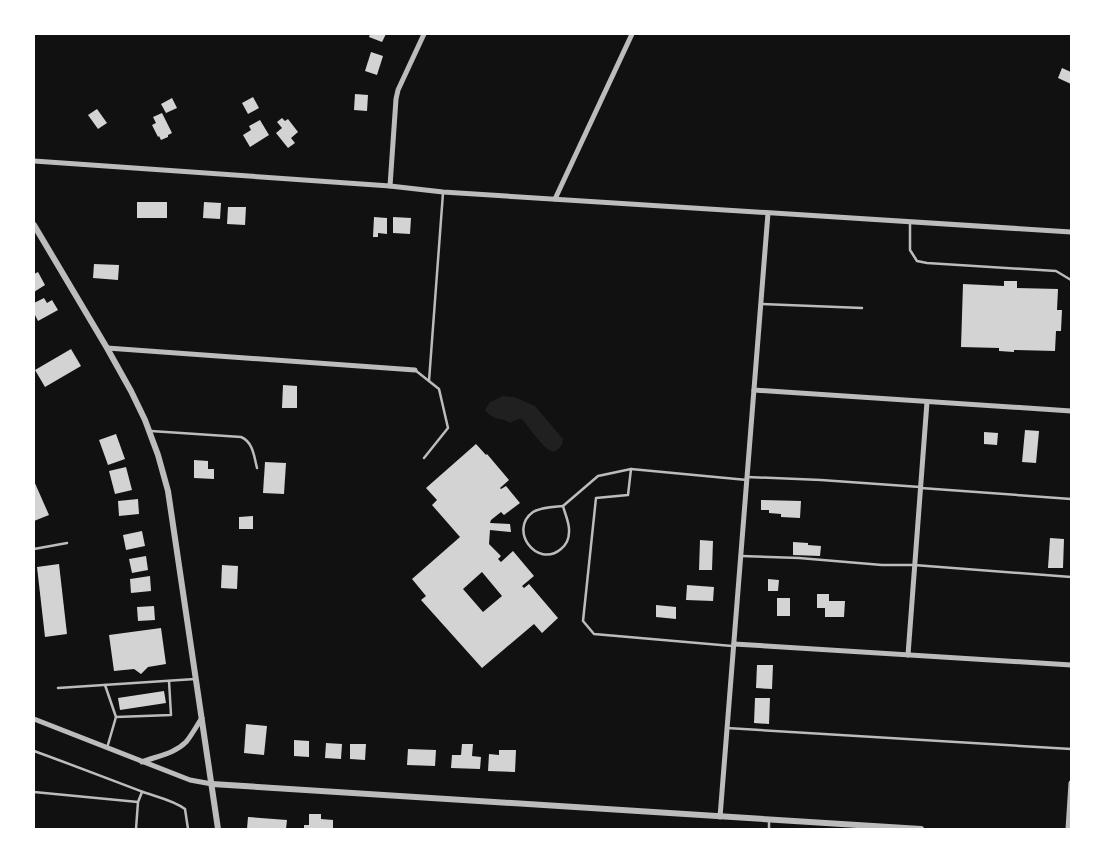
<svg xmlns="http://www.w3.org/2000/svg" width="1105" height="863" viewBox="0 0 1105 863" font-family="Barlow,sans-serif">
  <rect width="100%" height="100%" fill="#111"/>
  <path fill="#202020" d="M503,396L514,397L535,406L563,439C563,443 562,446 558,449C556,451 554,452 551,451C542,447 528,426 522,419H518L510,423C500,416 495,422 485,410L490,402Z"/>
  <g fill="#d3d3d3" fill-rule="evenodd">
    <polygon points="370,34 386,34 382,42 369,37"/>
    <polygon points="371,52 383,56 377,75 365,71"/>
    <polygon points="1062,68 1071,72 1071,84 1058,78"/>
    <polygon points="355,94 368,95 367,111 354,110"/>
    <polygon points="253,97 259,108 248,114 242,103"/>
    <polygon points="172,98 177,108 166,113 161,104"/>
    <polygon points="97,109 107,123 98,129 88,115"/>
    <polygon points="162,113 172,133 168,135 168,137 161,140 159,136 158,137 152,125 156,123 153,117"/>
    <polygon points="282,118 285,121 288,119 298,132 291,138 295,143 288,148 276,133 282,128 277,122"/>
    <polygon points="260,120 269,135 250,147 243,135 251,130 249,126"/>
    <rect x="137" y="202" width="30" height="16"/>
    <polygon points="204,202 221,203 220,219 203,218"/>
    <polygon points="228,207 246,207 245,225 227,224"/>
    <polygon points="374,217 387,218 387,234 378,233 378,237 373,237"/>
    <polygon points="393,217 411,218 410,234 393,233"/>
    <polygon points="94,264 119,265 118,280 93,278"/>
    <polygon points="38,272 45,285 34,292 34,274"/>
    <polygon points="1004,281 1017,281 1017,288 1058,289 1057,310 1062,310 1061,331 1056,331 1055,351 1014,350 1014,352 999,351 999,348 961,347 963,284 1004,286"/>
    <polygon points="44,298 47,303 52,300 58,310 38,321 34,313 34,303"/>
    <polygon points="71,349 81,366 45,387 35,370"/>
    <polygon points="283,385 297,386 297,408 282,408"/>
    <polygon points="1025,430 1039,431 1036,463 1022,462"/>
    <polygon points="984,432 998,433 997,445 984,444"/>
    <polygon points="116,434 125,459 108,465 99,440"/>
    <path d="M476,444L486,455L487,454L509,480L500,488L501,489L506,486L520,503L504,515L501,512L491,520L490,523L510,524L511,532L490,530L489,544L501,556L498,559L501,562L513,551L534,576L522,586L524,588L529,584L558,618L542,633L534,624L482,668L421,600L426,596L412,579L460,537L432,505L437,500L426,488ZM482,572L502,596L483,612L463,589Z"/>
    <polygon points="194,460 208,461 208,469 214,469 214,479 194,478"/>
    <polygon points="265,462 286,463 284,494 263,493"/>
    <polygon points="126,467 132,490 115,494 109,471"/>
    <polygon points="34,481 49,515 34,521"/>
    <polygon points="138,499 139,514 119,516 118,501"/>
    <polygon points="761,500 801,501 800,518 781,517 781,514 769,513 769,510 761,510"/>
    <polygon points="253,516 253,529 239,529 239,517"/>
    <polygon points="142,531 145,546 126,550 123,535"/>
    <polygon points="1050,538 1064,539 1063,568 1048,568"/>
    <polygon points="700,540 713,541 712,570 699,570"/>
    <polygon points="793,542 808,543 808,545 821,546 820,556 793,555"/>
    <polygon points="146,556 148,570 132,573 129,559"/>
    <polygon points="59,564 67,634 45,637 37,567"/>
    <polygon points="222,565 238,566 237,589 221,588"/>
    <polygon points="150,576 151,591 131,593 130,579"/>
    <polygon points="768,579 779,580 778,591 768,591"/>
    <polygon points="687,585 714,587 713,601 686,600"/>
    <polygon points="817,594 829,594 829,601 845,601 844,617 825,617 825,608 817,608"/>
    <rect x="777" y="598" width="13" height="18"/>
    <polygon points="656,605 676,607 676,619 656,617"/>
    <polygon points="154,606 155,620 138,621 137,607"/>
    <polygon points="161,628 166,664 148,667 141,674 134,669 114,671 109,635"/>
    <polygon points="757,665 773,665 772,689 756,688"/>
    <polygon points="164,691 166,703 120,710 118,698"/>
    <polygon points="755,698 770,698 769,724 754,723"/>
    <polygon points="246,724 267,726 264,755 244,753"/>
    <polygon points="294,740 309,741 309,757 294,756"/>
    <polygon points="326,743 342,744 341,759 325,758"/>
    <polygon points="350,744 366,744 365,760 350,759"/>
    <polygon points="462,744 473,744 472,756 481,757 480,769 451,768 452,755 461,755"/>
    <polygon points="408,749 436,750 435,766 407,765"/>
    <polygon points="499,750 516,750 515,772 488,771 489,754 499,755"/>
    <polygon points="309,814 321,814 321,819 333,820 333,829 304,829 304,825 309,825"/>
    <polygon points="248,817 287,820 286,829 247,829"/>
  </g>
  <g fill="none" stroke-linecap="round" stroke-linejoin="round">
    <g stroke="#bcbcbc" stroke-width="2.5">
      <polyline points="910,223 910,250 917,261 927,263 1056,271 1071,280"/>
      <polyline points="761,304 862,308"/>
      <polyline points="415,370 439,389 448,428 424,458"/>
      <polyline points="429,381 443,193"/>
      <path d="M151,431L241,437C253,442 254,456 257,468"/>
      <polyline points="747,477 821,480 920,487"/>
      <polyline points="921,488 1071,499"/>
      <path d="M563,506C565,514 570,524 569,532C569,539 566,545 561,549C537,569 508,530 533,512C541,507 554,507 563,506Z"/>
      <polyline points="563,506 598,476 631,469"/>
      <polyline points="34,549 67,543"/>
      <polyline points="741,556 799,558 882,565 914,565 1071,577"/>
      <polyline points="732,646 594,634 583,621 596,498 628,495 631,469 747,480"/>
      <polyline points="105,685 116,717"/>
      <polyline points="58,688 195,679"/>
      <polyline points="727,728 1071,749"/>
      <polyline points="107,748 116,717 171,715 169,681"/>
      <path d="M34,751C70,764 106,778 143,792C157,797 173,800 185,809L188,829"/>
      <polyline points="34,792 138,802"/>
      <polyline points="136,829 138,802 142,792"/>
      <polyline points="769,829 769,821"/>
    </g>
    <g stroke="#bcbcbc" stroke-width="5">
      <polyline points="34,161 390,186 443,192 1071,232"/>
      <polyline points="390,186 396,99 398,90 424,34"/>
      <polyline points="555,199 632,34"/>
      <polyline points="107,348 415,370"/>
      <polyline points="754,390 1071,411"/>
      <polyline points="734,644 1071,665"/>
      <polyline points="908,655 927,402"/>
      <polyline points="34,719 190,780 212,784"/>
      <path d="M142,762C157,756 174,754 186,742C192,735 197,725 202,718"/>
      <polyline points="720,817 768,213"/>
      <polyline points="1068,829 1071,783"/>
    </g>
    <g stroke="#bcbcbc" stroke-width="6">
      <polyline points="34,225 107,348 131,391 145,420 158,455 168,491 218,829"/>
      <polyline points="212,784 921,829"/>
    </g>
  </g>
  <rect width="1105" height="863" fill="none" stroke="#ffffff" stroke-width="70"/>
</svg>
